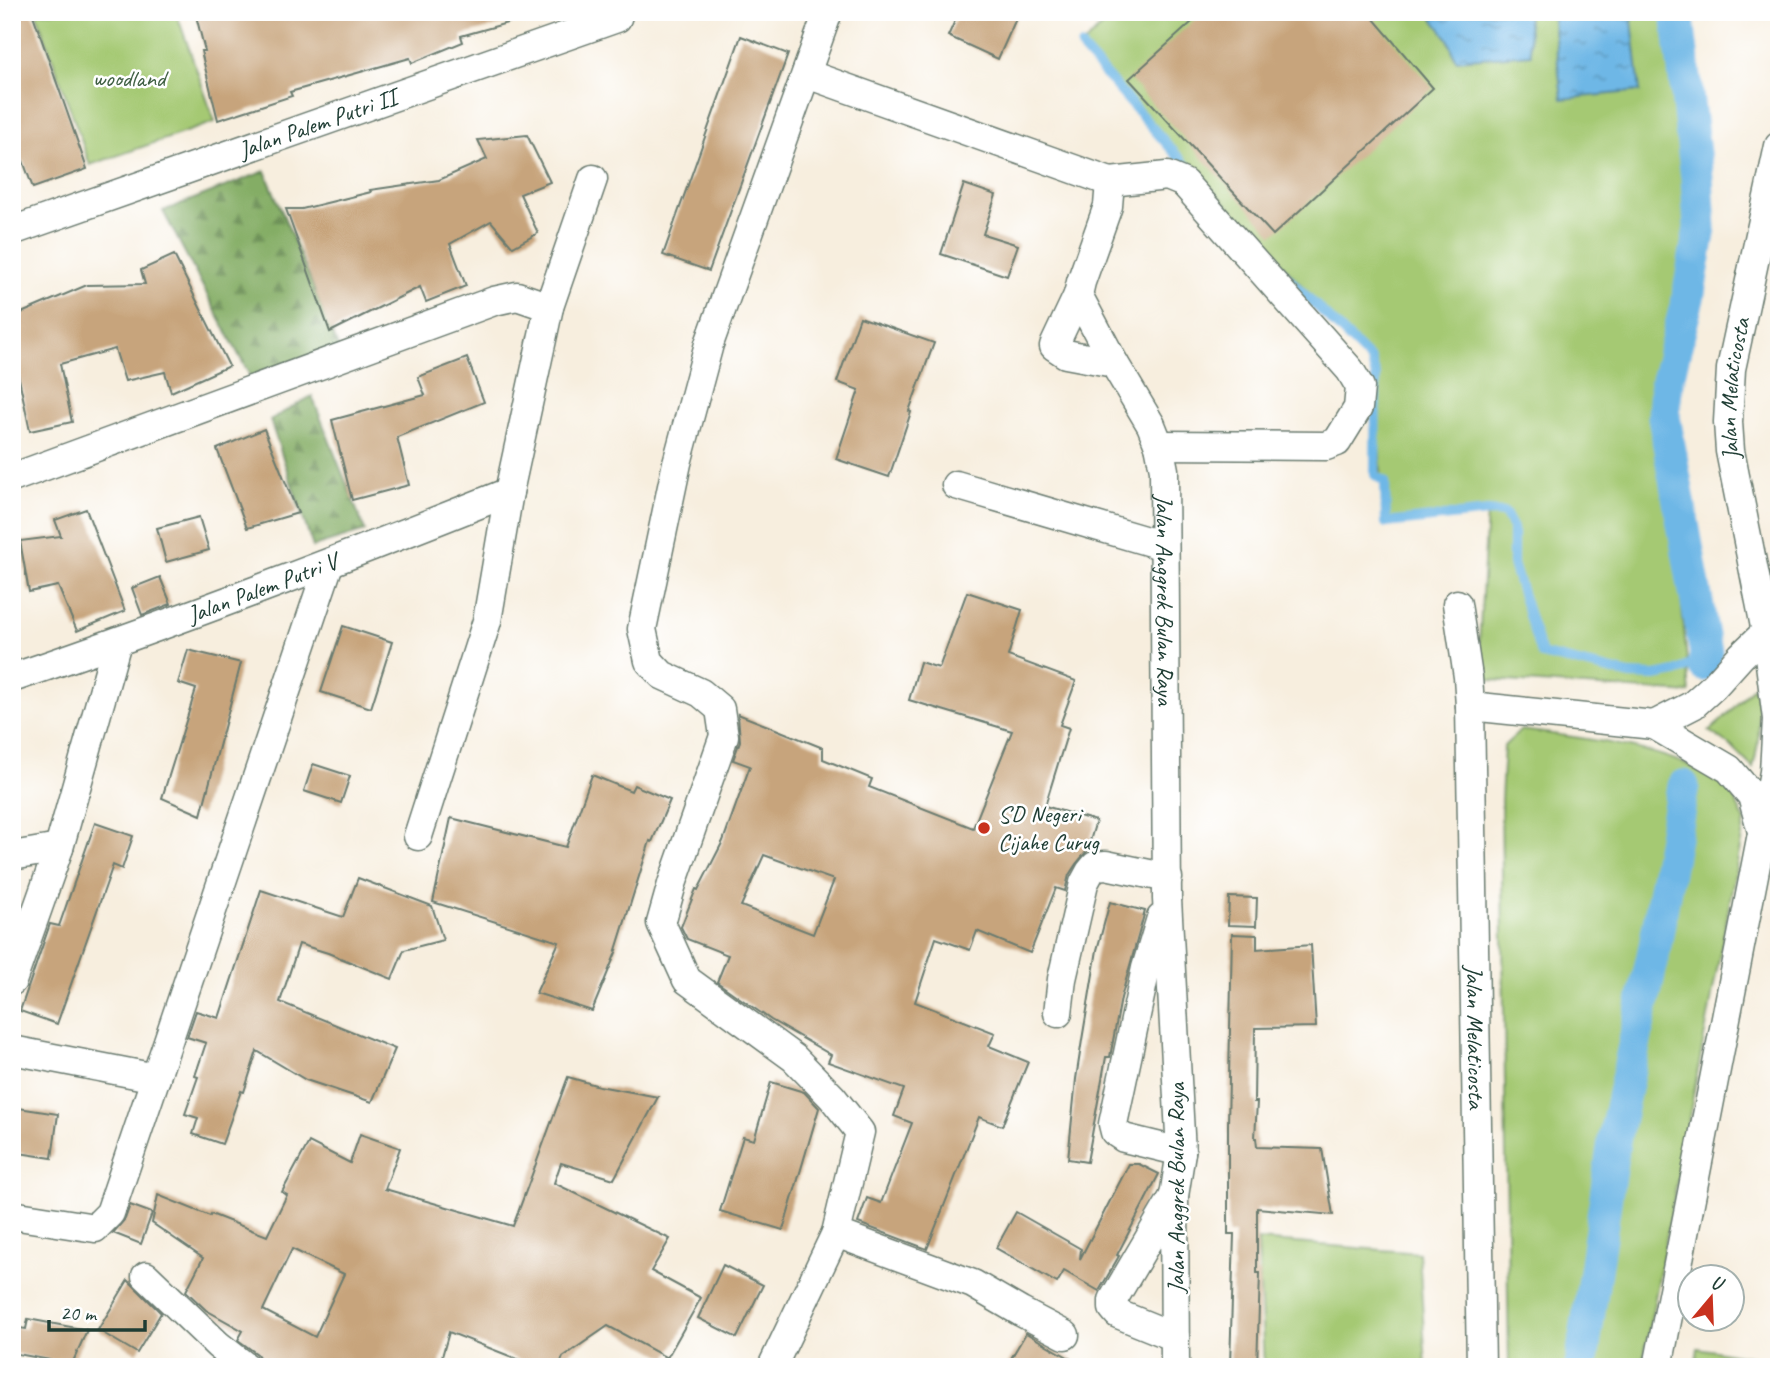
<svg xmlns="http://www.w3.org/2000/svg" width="1791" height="1379" viewBox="0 0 1791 1379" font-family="Caveat,sans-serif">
  <defs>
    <pattern id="forest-firs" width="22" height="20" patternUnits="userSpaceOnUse" patternTransform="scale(1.75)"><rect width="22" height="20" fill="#84ad65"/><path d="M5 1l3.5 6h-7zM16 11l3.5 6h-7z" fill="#6b8e54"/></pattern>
    <pattern id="water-ripples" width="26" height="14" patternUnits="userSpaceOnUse" patternTransform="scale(1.75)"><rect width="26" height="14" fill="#6eb7e6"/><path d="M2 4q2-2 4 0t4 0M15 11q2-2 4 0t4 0" fill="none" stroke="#5a96bb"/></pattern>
  </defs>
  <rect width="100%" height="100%" fill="#fff"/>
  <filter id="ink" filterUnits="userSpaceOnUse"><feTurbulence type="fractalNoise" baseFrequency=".0143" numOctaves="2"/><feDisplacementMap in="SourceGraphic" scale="14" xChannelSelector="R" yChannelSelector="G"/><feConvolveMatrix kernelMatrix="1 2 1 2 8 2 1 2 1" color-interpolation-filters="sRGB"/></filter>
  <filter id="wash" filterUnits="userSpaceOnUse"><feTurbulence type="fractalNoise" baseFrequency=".00686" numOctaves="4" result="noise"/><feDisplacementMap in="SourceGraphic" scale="28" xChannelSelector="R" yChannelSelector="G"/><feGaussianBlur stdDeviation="1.57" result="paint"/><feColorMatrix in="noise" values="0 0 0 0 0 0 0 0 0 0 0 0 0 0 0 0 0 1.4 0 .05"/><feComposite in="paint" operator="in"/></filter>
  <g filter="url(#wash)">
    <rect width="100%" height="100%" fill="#f7eede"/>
    <g fill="#a5c973" stroke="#628354" stroke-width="2">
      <polygon points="36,12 176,12 215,122 90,165"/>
      <polygon points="1116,12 1679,12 1700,228 1664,417 1690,693 1477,679 1487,512 1386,523 1371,360 1081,47"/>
      <path d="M1755,685C1760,716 1761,737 1753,768L1731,746L1709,731L1722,720Z"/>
      <path d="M1521,730C1578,737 1691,749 1730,792C1736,800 1740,812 1745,821L1642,1367H1509L1501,800L1504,746Z"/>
      <polygon points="1258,1240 1419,1253 1426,1367 1264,1367"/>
      <polygon points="1698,1348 1779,1362 1779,1367 1695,1367"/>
    </g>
    <g fill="url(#forest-firs)" stroke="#52754c" stroke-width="2">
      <polygon points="265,171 339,349 252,380 163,211"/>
      <polygon points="312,396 365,531 313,547 270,420"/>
    </g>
    <g fill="url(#water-ripples)" stroke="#467a8d" stroke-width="2">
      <polygon points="1428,12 1527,12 1531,54 1456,60 1448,39"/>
      <polygon points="1552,12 1631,12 1640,91 1562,99"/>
    </g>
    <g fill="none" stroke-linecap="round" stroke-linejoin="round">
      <g stroke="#6eb7e6" stroke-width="10">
        <polyline points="1081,47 1197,178"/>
        <polyline points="1270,260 1371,360 1376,376 1375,475 1385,482 1386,523 1487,512 1505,513 1513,528 1513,564 1541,654 1630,675 1655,676 1676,672 1693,664 1706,653"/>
      </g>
      <g stroke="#6eb7e6" stroke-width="33">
        <polyline points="1677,12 1697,178 1700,228 1688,298 1666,385 1664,417 1706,653 1704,665"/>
        <polyline points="1581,1367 1614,1141 1655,946 1683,786"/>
      </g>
    </g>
    <g id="blocks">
      <g fill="#c7a47c" fill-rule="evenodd">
        <polygon points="12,12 32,12 87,169 33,188 23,161 12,164"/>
        <polygon points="195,12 517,12 518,20 461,36 463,42 412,63 410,58 290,92 292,96 218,120 201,51 205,51"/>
        <polygon points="959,12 1019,12 998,59 948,36"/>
        <polygon points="1203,12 1368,12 1433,88 1273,235 1129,79"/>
        <polygon points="741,36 788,54 709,271 663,255"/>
        <polygon points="527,135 550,182 520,194 538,233 513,247 491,221 450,244 466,286 426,302 420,287 330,332 286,209 302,209 371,192 370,190 439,180 487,159 478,140"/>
        <polygon points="964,184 996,195 983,234 1018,245 1007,276 941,254"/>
        <polygon points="174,255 229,366 171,392 165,372 125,381 115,349 60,364 72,422 30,431 17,369 12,370 12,317 87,285 145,284 141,270"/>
        <polygon points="860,317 934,343 909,411 911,412 889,477 836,459 859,390 837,382"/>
        <polygon points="467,358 484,402 397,437 409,485 352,500 332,420 425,395 418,377"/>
        <polygon points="264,429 298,513 247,528 217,449"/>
        <polygon points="86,509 125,611 77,631 58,586 29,592 20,541 61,536 55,520"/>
        <polygon points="199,517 209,550 166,562 157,528"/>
        <polygon points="160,577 171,604 142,615 132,588"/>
        <path d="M967,592L1022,610L1008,656L1076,681L1060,725L1069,728L1045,806L1096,821L1087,851L1076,864L1069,875L1065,891L1056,888L1030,953L977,931L970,950L936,938L915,1002L995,1033L989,1046L1028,1062L1002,1126L979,1117L927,1249L858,1223L867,1198L881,1203L912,1123L894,1116L904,1089L828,1062L831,1055L771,1020L717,982L728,955L687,939L681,927L696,889L698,890L723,841L750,766L733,760L740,741L738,714L823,748V759L872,779L869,787L973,828L1012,731L909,700L920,662L939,668ZM764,855L834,880L813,934L741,906Z"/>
        <polygon points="343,626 392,642 371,708 321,692"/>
        <polygon points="188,650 241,663 201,815 162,798 196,689 178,683"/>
        <polygon points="313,764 350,776 341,803 304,791"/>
        <polygon points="592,775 631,791 634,785 670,800 652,842 650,841 616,950 617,950 592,1011 536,993 559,942 433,902 451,818 566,847"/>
        <polygon points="95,823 133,836 122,869 113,865 57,1024 20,1011 50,924 59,926"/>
        <polygon points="358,878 432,906 443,940 404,950 392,979 328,953 299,944 280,1002 395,1049 372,1102 306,1080 257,1051 244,1092 241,1091 222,1144 193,1134 198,1118 185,1114 198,1077 195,1076 206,1043 187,1037 196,1011 219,1018 261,890 343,917"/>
        <polygon points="1229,897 1257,898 1256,926 1228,925"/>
        <polygon points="1110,902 1145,911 1121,998 1110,1057 1106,1057 1087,1162 1068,1159 1076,1079 1082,1040 1097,950"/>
        <polygon points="1232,934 1257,935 1257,949 1311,945 1316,1027 1255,1028 1254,1102 1257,1102 1255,1138 1256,1138 1257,1147 1322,1149 1333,1215 1257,1208 1257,1273 1260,1273 1257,1367 1230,1365 1234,1234 1228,1234 1228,1126"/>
        <path d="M568,1077L599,1086L658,1097L614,1179L561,1163L554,1183L670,1239L651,1271L701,1298L667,1358L608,1326L563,1357L559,1367H537L449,1332L439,1367H262L261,1360L257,1354L238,1340L243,1331L206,1310L186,1291L203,1258L152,1223L158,1195L210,1216L211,1214L267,1236L287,1195L282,1192L309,1142L350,1163L360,1134L400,1148L385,1189L513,1226ZM292,1249L344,1274L315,1337L263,1310Z"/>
        <polygon points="771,1082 804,1092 819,1108 783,1230 720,1211 743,1137 754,1140"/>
        <polygon points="12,1107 58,1114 52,1158 12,1152"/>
        <polygon points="1129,1164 1139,1164 1159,1174 1117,1255 1119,1256 1099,1291 1064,1271 1057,1283 996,1248 1016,1212 1081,1249 1080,1259"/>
        <polygon points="130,1205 152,1213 141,1244 113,1233 125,1219"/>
        <polygon points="723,1265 763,1285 737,1338 698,1318"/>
        <polygon points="128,1280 161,1313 137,1353 98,1330"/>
        <polygon points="28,1319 87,1330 72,1364 12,1353 12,1327 26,1329"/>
        <polygon points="1026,1333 1031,1336 1085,1367 1006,1367"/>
      </g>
    </g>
  </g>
  <g filter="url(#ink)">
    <use href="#blocks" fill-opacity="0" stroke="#6b7b70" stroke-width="2"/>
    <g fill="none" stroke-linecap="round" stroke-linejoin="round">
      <defs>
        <g id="street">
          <path id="s1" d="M807,74L1110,182L1108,206L1081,282L1078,295L1114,363L1151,425L1159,445L1164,470L1167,899L1181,1152L1174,1196L1175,1367"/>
          <polyline points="1110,182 1167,176 1184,183 1350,370 1360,387 1358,408 1337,442 1326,446 1159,445"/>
          <path id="s2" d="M12,231L617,18L619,12"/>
          <polyline points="1078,295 1054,346 1066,354 1114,363"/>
          <polyline points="549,307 593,179"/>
          <polyline points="12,478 494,301 517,296 549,307 509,492 487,621 418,836"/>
          <polyline points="956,485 1164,546"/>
          <path id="s3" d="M1457,604L1468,677L1470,706L1481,1367"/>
          <path id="s4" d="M12,678C180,621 344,558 509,492"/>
          <polyline points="1470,706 1654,725"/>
          <polyline points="1761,828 1752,796 1729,769 1654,725 1693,705 1714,686 1741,656 1766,632"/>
          <polyline points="12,856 59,848"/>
          <polyline points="1161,918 1146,968 1113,1124 1115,1132 1124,1138 1181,1152"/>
          <polyline points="12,981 59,848 117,642"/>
          <polyline points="1058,1013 1062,979 1084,883 1090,872 1095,866 1106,865 1168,878"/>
          <polyline points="12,1050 156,1078"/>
          <polyline points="1174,1196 1113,1300 1113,1308 1118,1314 1175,1337"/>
          <polyline points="12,1215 95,1228 110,1213 329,564"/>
          <polyline points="836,1233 973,1284 1021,1312 1065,1335"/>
          <polyline points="146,1276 218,1345 246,1367"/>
          <polyline points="772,1367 836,1233 860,1132 832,1097 794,1058 687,980 661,923 672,884 724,736 720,709 701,693 662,675 649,661 642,629 677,463 709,344 828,12"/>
          <path id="s5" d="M1658,1367L1774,772L1777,719L1766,632L1730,451L1728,422L1731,369L1779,146"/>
        </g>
      </defs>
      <use href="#street" stroke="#6b7b70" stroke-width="31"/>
      <use href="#street" stroke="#fff" stroke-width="28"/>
    </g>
  </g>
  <circle fill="#c8321e" stroke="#fff" stroke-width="2.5" cx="984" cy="828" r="7"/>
  <g text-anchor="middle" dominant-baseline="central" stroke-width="5" stroke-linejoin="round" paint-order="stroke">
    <g font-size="24" fill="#406044" stroke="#fff">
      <text x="129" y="78">woodland</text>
    </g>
    <g font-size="24" fill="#1f3d34" stroke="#fff">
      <text stroke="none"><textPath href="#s2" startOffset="324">Jalan Palem Putri II</textPath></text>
      <text stroke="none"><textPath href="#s5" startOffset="994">Jalan Melaticosta</textPath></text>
      <text stroke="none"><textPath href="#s4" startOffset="266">Jalan Palem Putri V</textPath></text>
      <text stroke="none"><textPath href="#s1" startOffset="766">Jalan Anggrek Bulan Raya</textPath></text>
      <text stroke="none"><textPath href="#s3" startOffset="434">Jalan Melaticosta</textPath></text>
      <text transform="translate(1176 1188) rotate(-90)">Jalan Anggrek Bulan Raya</text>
    </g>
    <g font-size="24" fill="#1f3d34" stroke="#fff" text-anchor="start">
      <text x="998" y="814">SD Negeri<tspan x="998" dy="28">Cijahe Curug</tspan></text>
    </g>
  </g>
  <rect width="1791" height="1379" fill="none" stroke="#fff" stroke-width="42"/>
  <g transform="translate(1711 1298) rotate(19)"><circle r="33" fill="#ffffff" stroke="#a5b1ae" stroke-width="2"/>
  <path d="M0-5L12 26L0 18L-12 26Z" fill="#c8321e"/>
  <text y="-10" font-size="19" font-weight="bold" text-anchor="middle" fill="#1f3d34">U</text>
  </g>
  <path d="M49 1320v10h96v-10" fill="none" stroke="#1f3d34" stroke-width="3.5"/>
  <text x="60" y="1320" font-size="21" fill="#1f3d34" stroke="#ffffff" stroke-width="5" paint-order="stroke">20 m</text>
</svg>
